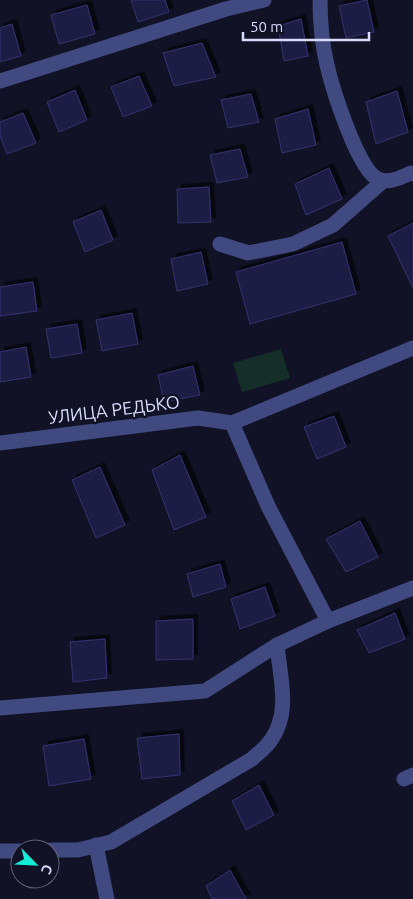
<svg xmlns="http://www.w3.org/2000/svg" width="413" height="899" viewBox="0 0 413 899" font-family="Ubuntu,sans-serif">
  <defs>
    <filter id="shadow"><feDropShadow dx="4.5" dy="-4.5" stdDeviation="0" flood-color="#0009"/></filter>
  </defs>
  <rect width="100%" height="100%" fill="#111225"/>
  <polygon fill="#152f28" points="281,349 290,378 242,392 233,363"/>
  <g fill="#1f1f44" stroke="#33326f" filter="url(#shadow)">
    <polygon points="131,0 165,0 169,12 138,22"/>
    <polygon points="367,0 374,32 346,38 339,6"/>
    <polygon points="87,5 95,34 59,44 51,15"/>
    <polygon points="301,19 308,56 284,61 278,26"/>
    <polygon points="12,24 21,56 0,62 0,28"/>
    <polygon points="202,43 216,77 174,86 163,53"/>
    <polygon points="139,76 152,106 123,117 111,87"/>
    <polygon points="75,90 87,120 59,132 47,102"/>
    <polygon points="397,91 408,132 376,144 366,102"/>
    <polygon points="251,94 259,122 228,128 221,100"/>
    <polygon points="308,109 316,145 282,153 275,119"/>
    <polygon points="23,113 36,143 7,154 0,136 0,122"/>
    <polygon points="240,149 248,177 217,183 210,155"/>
    <polygon points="329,168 342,199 306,215 295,184"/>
    <polygon points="209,187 211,222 178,223 177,189"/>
    <polygon points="101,210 113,240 85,252 73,222"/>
    <polygon points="413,223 413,288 388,236"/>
    <polygon points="342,242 356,294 250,324 236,272"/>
    <polygon points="201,252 208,284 177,291 171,259"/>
    <polygon points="33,282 37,311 0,316 0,287"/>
    <polygon points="132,313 138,344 102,351 96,320"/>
    <polygon points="77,324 82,353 51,358 46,329"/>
    <polygon points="26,347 31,377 0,382 0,352"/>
    <polygon points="193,366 200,395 164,402 158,375"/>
    <polygon points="334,416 346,447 317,459 304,427"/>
    <polygon points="180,455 206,517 174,530 152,470"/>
    <polygon points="100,467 125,525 96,538 72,480"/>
    <polygon points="360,521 378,557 346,572 326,539"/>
    <polygon points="220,564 226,587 193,597 187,574"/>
    <polygon points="265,587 275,616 240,629 231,599"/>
    <polygon points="395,613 405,639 369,653 357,630"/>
    <polygon points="193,619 193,659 156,660 156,621"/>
    <polygon points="105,639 107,678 73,682 70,642"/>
    <polygon points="179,734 180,775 142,779 137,738"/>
    <polygon points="84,739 91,779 49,786 43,746"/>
    <polygon points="259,785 274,815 246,830 232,801"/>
    <polygon points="230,870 246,899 212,899 206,886"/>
  </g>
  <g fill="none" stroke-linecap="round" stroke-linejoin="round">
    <g stroke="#404a80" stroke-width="15">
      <path d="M320,0C320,22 322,44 327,65C332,87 358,171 378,179C390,184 401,177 411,173L413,174"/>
      <polyline points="0,81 226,9 264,0"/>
      <polyline points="220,244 248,253 293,244 333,225 383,181"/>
      <polyline points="232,423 268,506 328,621"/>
      <polyline points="232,423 413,348"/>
      <polyline points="0,443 198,418 232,423"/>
      <polyline points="0,708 205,691 277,645 328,621 413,588"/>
      <polyline points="404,779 413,775"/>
      <polyline points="96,845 107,899"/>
      <path d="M50,850H78L111,842L252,759C258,753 266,748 271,740C291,712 280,678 277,645"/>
      <polyline points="0,851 20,851"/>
    </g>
  </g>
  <g text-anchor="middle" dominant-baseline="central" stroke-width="5" stroke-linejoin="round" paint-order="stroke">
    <g font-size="18" fill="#d8dbfc" stroke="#111225">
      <text transform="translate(114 409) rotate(-7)">УЛИЦА РЕДЬКО</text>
    </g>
  </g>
  <g transform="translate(35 864) rotate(114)"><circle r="24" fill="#111225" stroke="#61627b"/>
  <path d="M0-4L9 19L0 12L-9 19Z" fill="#14ecd7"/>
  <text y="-8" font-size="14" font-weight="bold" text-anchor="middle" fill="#d8dbfc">С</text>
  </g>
  <path d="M243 32v8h126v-8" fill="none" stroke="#d8dbfc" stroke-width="2.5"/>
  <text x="250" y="32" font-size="15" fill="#d8dbfc" stroke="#111225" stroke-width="4" paint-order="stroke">50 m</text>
</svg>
